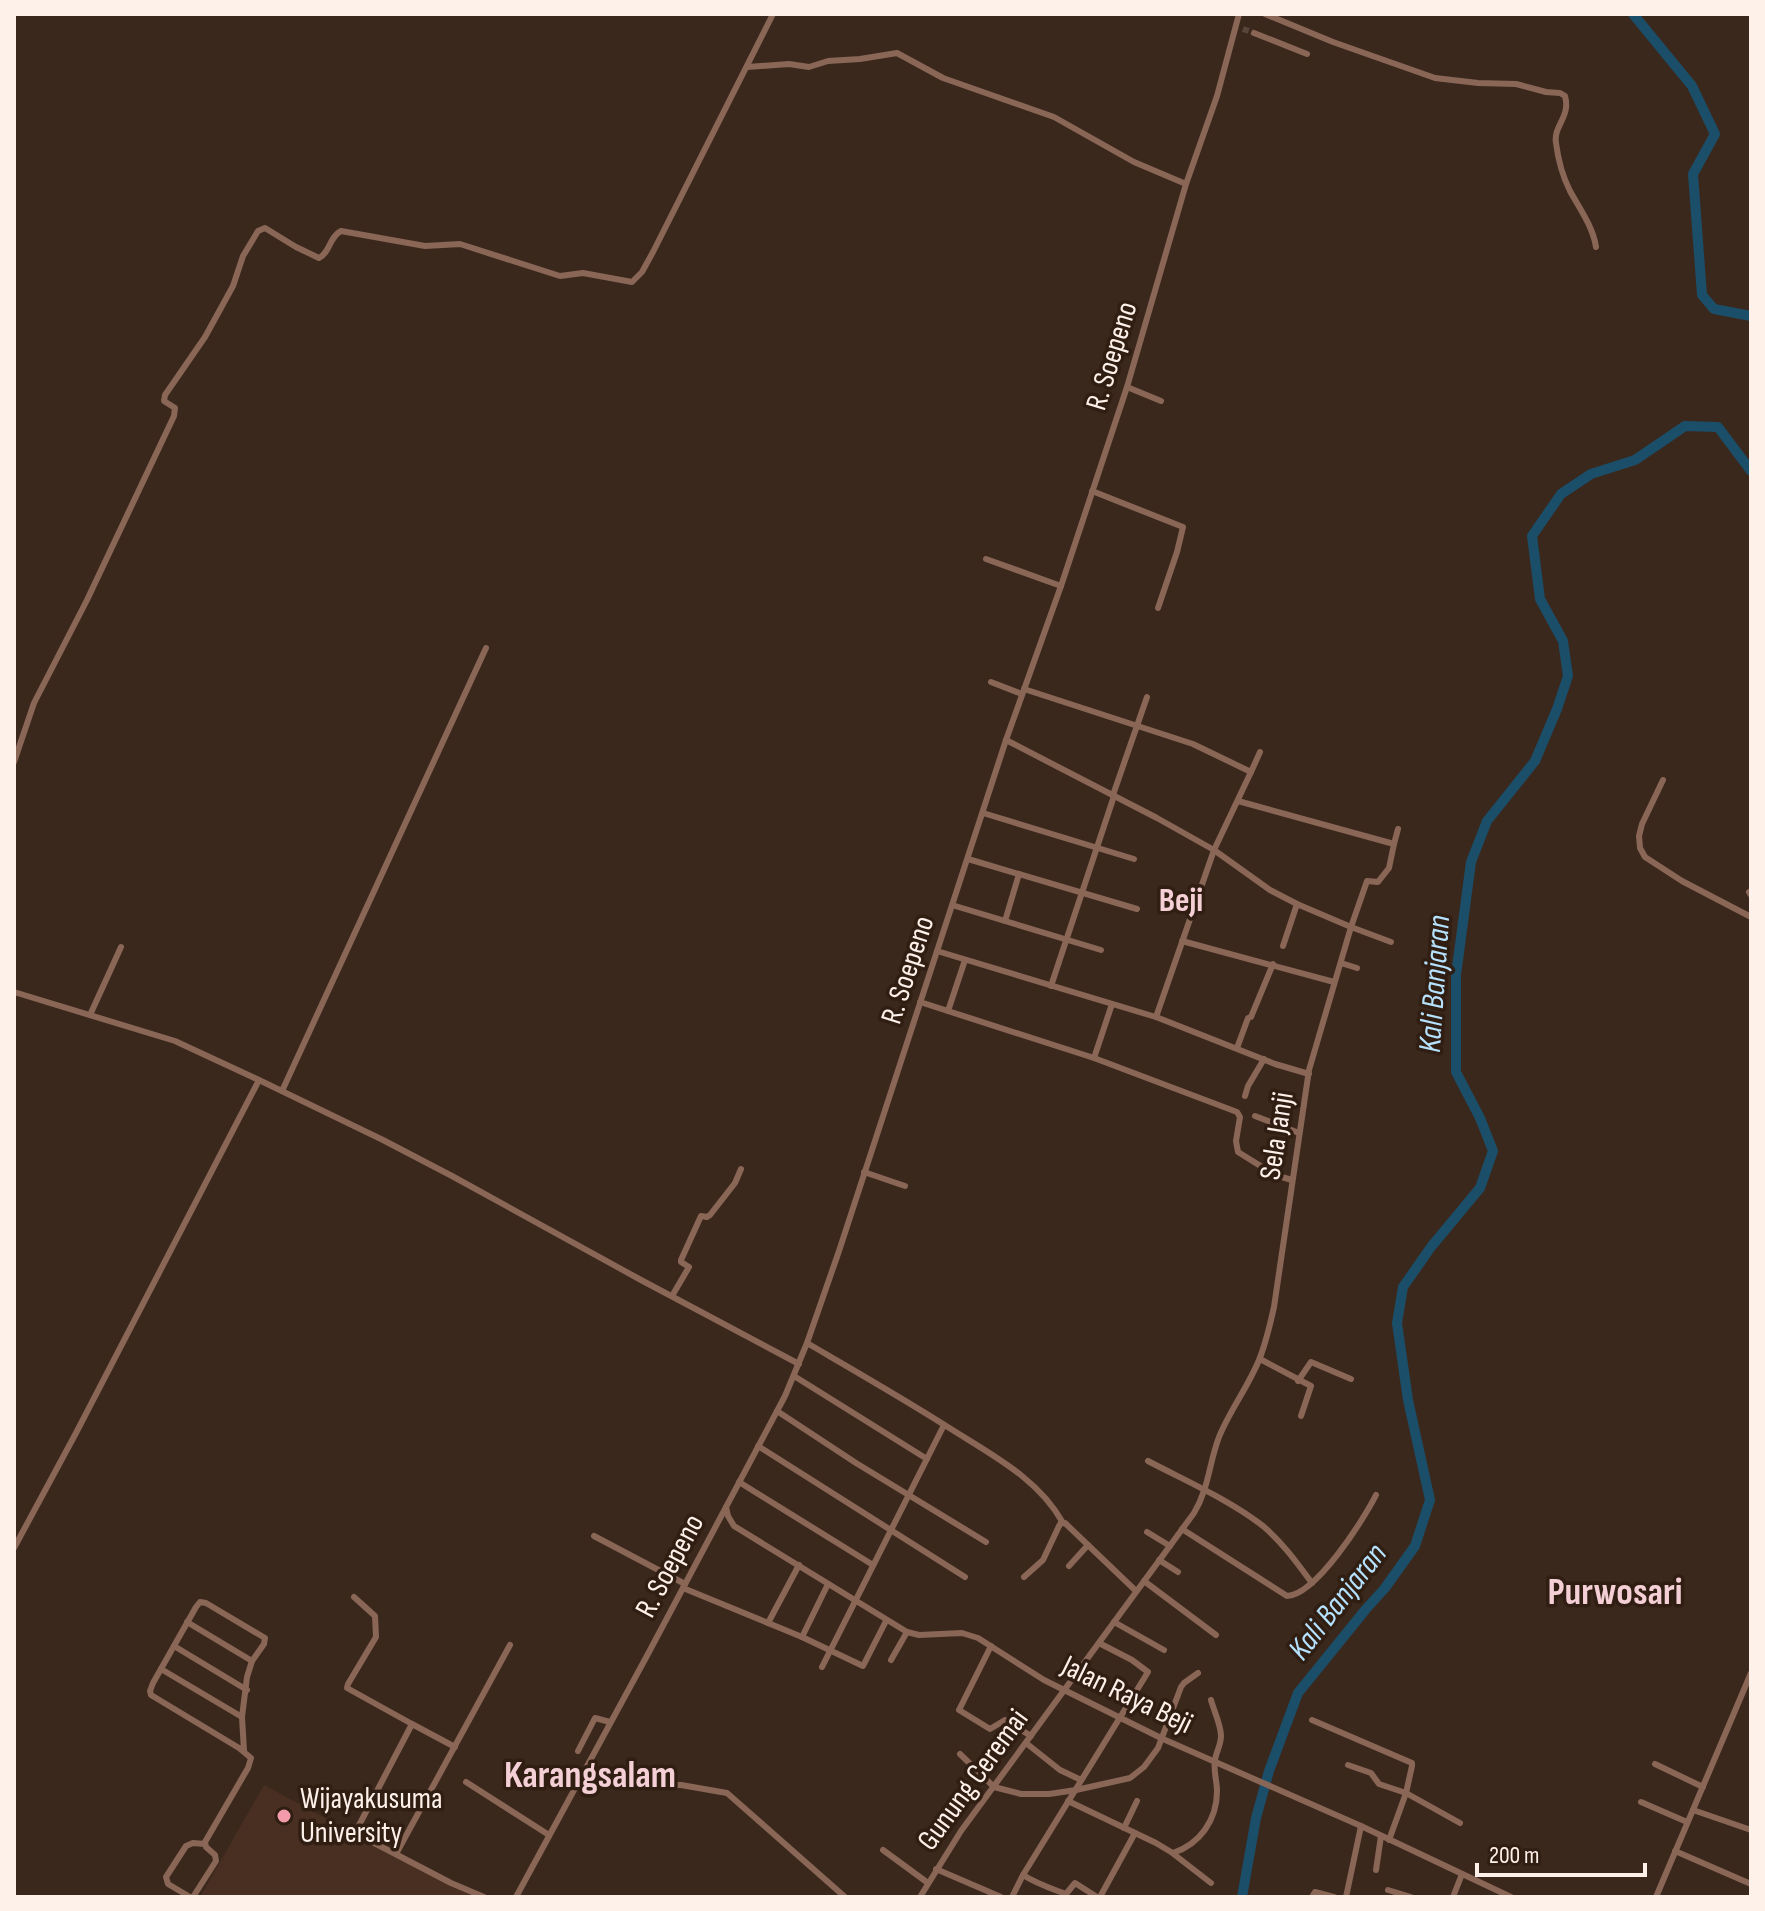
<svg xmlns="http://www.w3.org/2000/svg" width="1765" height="1911" viewBox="0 0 1765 1911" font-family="'Sofia Sans Condensed',sans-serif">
  <rect width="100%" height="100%" fill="#3b281d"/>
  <polygon fill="#482f21" points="264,1785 379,1847 478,1897 200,1897"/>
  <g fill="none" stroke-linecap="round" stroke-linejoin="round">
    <g stroke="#1b4e69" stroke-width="10">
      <polyline points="1633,14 1692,86 1715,134 1693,174 1702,295 1714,309 1751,316"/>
      <polyline points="1242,1897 1256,1818 1269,1771 1298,1693 1366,1609 1385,1588 1415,1546 1430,1500 1408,1400 1397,1323 1403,1287 1431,1247 1480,1188 1493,1151 1480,1118 1456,1072 1456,975 1471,862 1487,821 1535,761 1557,709 1568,676 1563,641 1540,599 1532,536 1561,494 1591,474 1635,460 1685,426 1718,427 1751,471"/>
    </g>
    <polyline stroke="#58463c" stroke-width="6" stroke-dasharray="6 3" stroke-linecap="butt" points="1243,29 1254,33"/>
    <g stroke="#8a6656" stroke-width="6">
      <path d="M1265,14L1333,42L1435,78L1478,83L1516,84L1546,92L1560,93L1565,96C1571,117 1553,126 1556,143C1558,159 1563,177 1570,191C1580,209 1593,227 1596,247"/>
      <polyline points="1254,33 1307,54"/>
      <polyline points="747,67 789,64 809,67 828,61 860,59 897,53 943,78 1054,117 1134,162 1186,184"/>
      <polyline points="1127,387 1161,401"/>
      <polyline points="1092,491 1183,527 1177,552 1158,608"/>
      <polyline points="986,559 1061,586"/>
      <polyline points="991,682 1022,694"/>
      <polyline points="1024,689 1193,744 1251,772 1214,850 1156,1017"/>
      <path d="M14,762L34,703L87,600L174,416L175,408L164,401L165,395L205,337L233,286L243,256L258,231L265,228L296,247L319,258C330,253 329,237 341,231L425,246L460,244L560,276L583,273L632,282L642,272L653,252L773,14"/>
      <polyline points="1251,772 1260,752"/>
      <polyline points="1663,780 1642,824 1639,836 1640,848 1645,857 1682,881 1751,917"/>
      <polyline points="1113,795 1147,697"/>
      <polyline points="1238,801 1394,844 1389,868 1378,882 1367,881 1351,927 1391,942"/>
      <polyline points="983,813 1134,859"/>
      <polyline points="1394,844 1398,829"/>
      <polyline points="968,859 1137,909"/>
      <polyline points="1749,892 1751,895"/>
      <polyline points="952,905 1101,950"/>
      <polyline points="1005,921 1019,874"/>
      <polyline points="1182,941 1334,982"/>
      <polyline points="1283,946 1297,904"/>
      <polyline points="937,951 1156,1017 1275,1064 1309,1074"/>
      <polyline points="1341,963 1357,968"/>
      <polyline points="1051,986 1114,796"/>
      <polyline points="14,992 175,1041 259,1080 383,1140 452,1176 641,1280 799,1364"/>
      <polyline points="920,1002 1094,1058 1237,1112 1240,1117 1236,1141 1238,1152 1275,1175 1292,1180"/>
      <polyline points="948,1011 965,960"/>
      <polyline points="90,1015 121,947"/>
      <polyline points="1237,1048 1248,1018 1251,1017 1273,964"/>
      <polyline points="1094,1058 1112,1004"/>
      <polyline points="282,1091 486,648"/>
      <polyline points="1245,1096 1248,1086 1264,1059"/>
      <polyline points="1255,1116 1299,1133"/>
      <polyline points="864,1172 905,1186"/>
      <polyline points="672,1296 689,1267 681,1262 681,1260 701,1216 707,1217 710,1215 735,1183 741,1169"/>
      <path d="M807,1343C855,1371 904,1399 951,1429C992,1455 1039,1479 1063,1523"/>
      <polyline points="1260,1359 1311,1386 1301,1416"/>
      <polyline points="794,1376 927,1459"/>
      <polyline points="1298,1381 1311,1362 1351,1379"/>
      <polyline points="777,1411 856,1463 986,1542"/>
      <polyline points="758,1446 965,1577"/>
      <path d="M1148,1461C1186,1481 1228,1499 1263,1526C1282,1542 1297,1563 1312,1583"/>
      <polyline points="739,1482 873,1565"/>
      <polyline points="726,1507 728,1516 734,1526 907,1632 919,1635 962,1633 978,1638 1044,1680 1163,1739 1361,1826 1511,1897"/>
      <path d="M1182,1529L1287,1596C1316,1595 1364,1519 1376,1495"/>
      <polyline points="1147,1532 1170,1546"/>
      <polyline points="594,1536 685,1584"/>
      <polyline points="14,1548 76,1433 259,1080"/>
      <polyline points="1159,1560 1178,1572"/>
      <polyline points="1069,1566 1088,1545"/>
      <polyline points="1024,1577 1043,1560 1059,1526 1061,1523 1065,1523 1136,1591"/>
      <polyline points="1144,1581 1216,1635"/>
      <polyline points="683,1588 802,1637 863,1666 886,1621"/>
      <polyline points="354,1597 375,1616 376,1637 348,1684 347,1688 412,1724"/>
      <polyline points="187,1622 252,1661"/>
      <polyline points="1114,1622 1164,1650"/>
      <polyline points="768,1623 799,1565"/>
      <polyline points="802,1637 828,1584"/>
      <polyline points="174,1646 247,1690"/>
      <polyline points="991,1646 959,1710 990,1729 1005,1720 1031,1736"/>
      <polyline points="891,1660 907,1632"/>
      <polyline points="822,1667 944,1425"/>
      <polyline points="161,1669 242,1717"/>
      <polyline points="1312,1720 1412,1763 1412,1766 1406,1793 1389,1840"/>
      <polyline points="1026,1743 1060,1770 1081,1780"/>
      <polyline points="455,1747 412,1724 356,1831 357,1834 451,1883 484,1897"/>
      <polyline points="578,1751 595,1718 610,1722"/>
      <polyline points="960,1754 994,1787 1021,1794 1049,1794 1076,1790 1130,1778 1144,1767 1158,1748 1181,1687 1184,1683 1198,1673"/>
      <polyline points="1655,1764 1703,1787"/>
      <polyline points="1348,1765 1371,1773 1379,1784 1406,1793 1460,1823"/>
      <polyline points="466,1782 549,1835"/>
      <polyline points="663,1782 669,1785 681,1785 727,1793 845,1897"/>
      <polyline points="1068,1801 1156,1843 1171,1852 1211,1883"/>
      <polyline points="1641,1802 1687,1822"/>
      <polyline points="1693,1810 1751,1830"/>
      <polyline points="1124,1828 1137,1801"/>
      <polyline points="883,1850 928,1883"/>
      <polyline points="1675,1851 1751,1884"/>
      <path d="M1173,1853C1200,1844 1217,1820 1217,1791C1217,1781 1213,1770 1215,1760C1216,1752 1221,1745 1221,1736C1221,1725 1214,1711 1211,1700"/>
      <polyline points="396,1854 510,1645"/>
      <polyline points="936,1869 1001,1897"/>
      <polyline points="1376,1870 1381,1836"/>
      <path d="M1023,1875C1037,1884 1050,1888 1066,1894L1075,1883L1097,1897"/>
      <polyline points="1388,1890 1411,1897"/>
      <polyline points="190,1897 168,1884 166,1877 186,1846 193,1843 205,1844"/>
      <polyline points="193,1897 216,1861 215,1855 206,1847 205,1842 248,1768 251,1758 239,1748 151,1695 150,1691 153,1683 196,1607 200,1602 206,1603 265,1638 264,1644 252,1661 247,1677 242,1717 244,1751"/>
      <polyline points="516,1897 649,1652 785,1396 807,1343 839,1251 1006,740 1061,586 1127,387 1186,184 1217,96 1239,14"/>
      <path d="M920,1897L961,1831L1194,1513C1209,1488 1209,1463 1219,1437C1230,1410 1248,1387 1259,1360C1266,1343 1270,1325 1274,1307L1309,1070L1351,927L1297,904L1270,890L1214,850L1157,818L1006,740"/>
      <polyline points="1012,1897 1023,1875 1148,1672 1132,1660 1099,1643"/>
      <polyline points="1100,1897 1135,1833"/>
      <polyline points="1312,1897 1315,1892 1334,1897"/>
      <polyline points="1346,1897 1361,1826"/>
      <polyline points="1453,1897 1462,1874"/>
      <polyline points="1656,1897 1751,1673"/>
    </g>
  </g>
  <circle fill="#f39aab" stroke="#301e13" stroke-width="3" cx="284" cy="1816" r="8"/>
  <g text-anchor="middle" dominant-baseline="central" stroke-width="7" stroke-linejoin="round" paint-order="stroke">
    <g font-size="30" fill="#fef1ea" stroke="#301e13">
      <text transform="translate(1112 356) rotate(-73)">R. Soepeno</text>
      <text transform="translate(908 970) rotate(-72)">R. Soepeno</text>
      <text transform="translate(1277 1136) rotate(-81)">Sela Janji</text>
      <text transform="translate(670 1566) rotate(-62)">R. Soepeno</text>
      <text transform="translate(1127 1695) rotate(26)">Jalan Raya Beji</text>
      <text transform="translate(973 1780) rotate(-54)">Gunung Ceremai</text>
    </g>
    <g font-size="30" fill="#fef1ea" stroke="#301e13" text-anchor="start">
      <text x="300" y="1799">Wijayakusuma<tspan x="300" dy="34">University</tspan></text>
    </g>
    <g font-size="32" font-style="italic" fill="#b6e2fd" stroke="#301e13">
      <text transform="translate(1435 984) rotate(-86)">Kali Banjaran</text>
      <text transform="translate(1338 1602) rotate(-52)">Kali Banjaran</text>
    </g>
    <g font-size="34" font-weight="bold" fill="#f4d0d6" stroke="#301e13">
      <text x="1181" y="900">Beji</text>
    </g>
    <g font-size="38" font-weight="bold" fill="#f4d0d6" stroke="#301e13">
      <text x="1615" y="1592">Purwosari</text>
      <text x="590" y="1775">Karangsalam</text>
    </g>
  </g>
  <rect width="1765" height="1911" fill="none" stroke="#fef1ea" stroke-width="32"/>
  <path d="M1477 1863v12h168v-12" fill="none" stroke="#fef1ea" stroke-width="4"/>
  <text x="1489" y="1863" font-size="24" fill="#fef1ea" stroke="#301e13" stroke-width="6" paint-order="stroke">200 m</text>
</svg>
